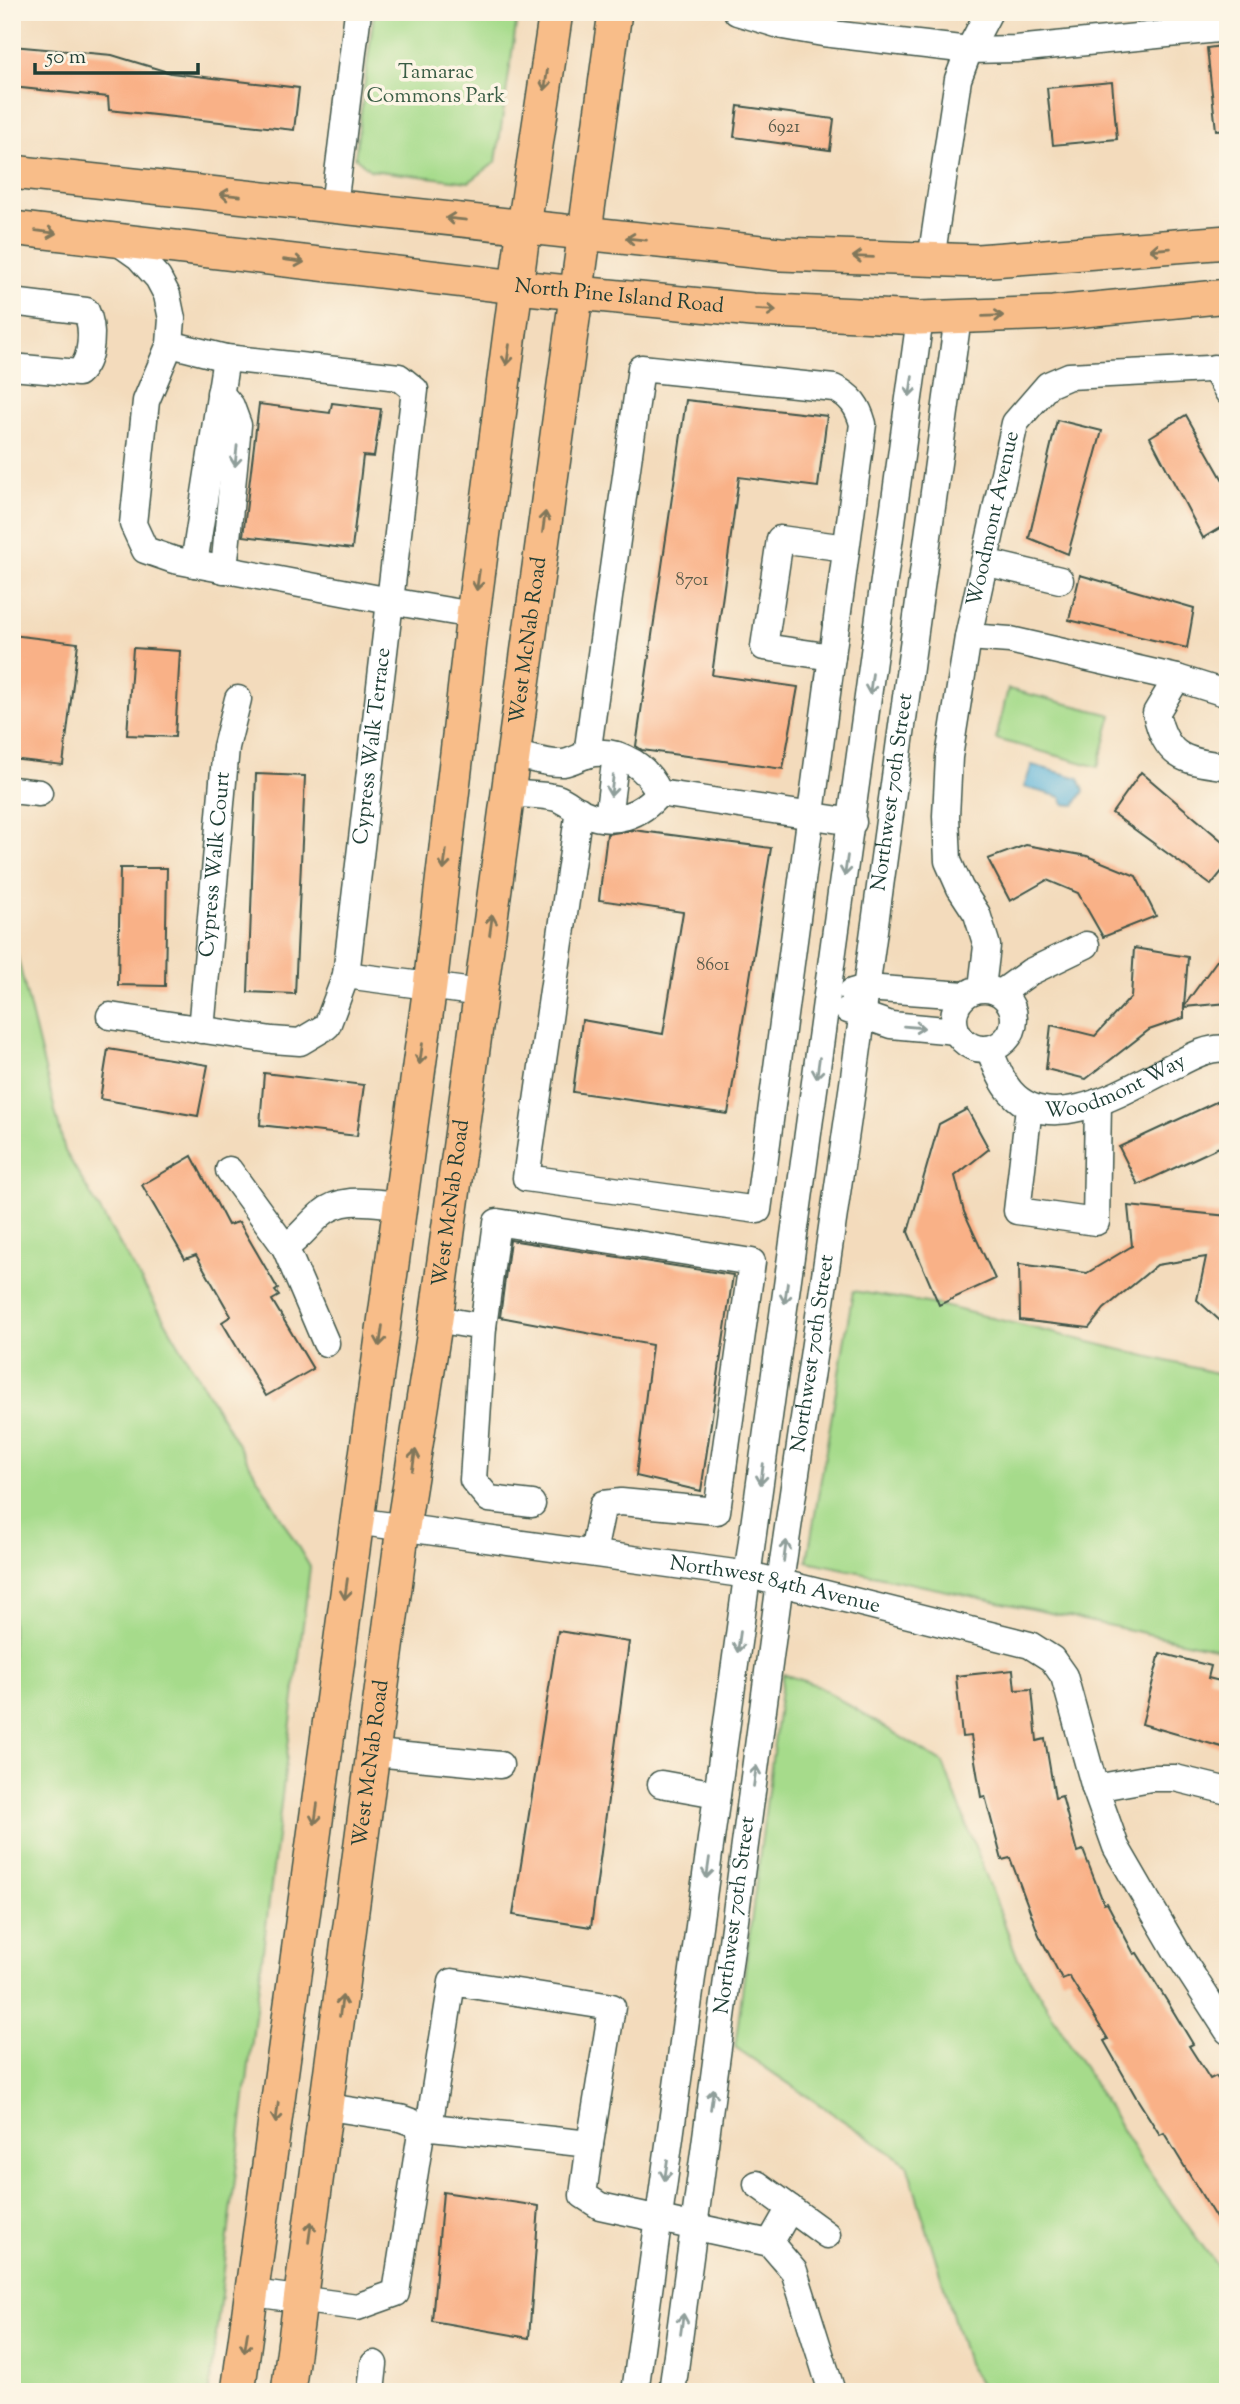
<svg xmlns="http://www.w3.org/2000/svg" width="1240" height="2404" viewBox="0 0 1240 2404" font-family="'Sorts Mill Goudy',serif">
  <rect width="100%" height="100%" fill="#fcf5e5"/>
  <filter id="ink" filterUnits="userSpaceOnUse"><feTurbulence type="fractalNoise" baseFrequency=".0143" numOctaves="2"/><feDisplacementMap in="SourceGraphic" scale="14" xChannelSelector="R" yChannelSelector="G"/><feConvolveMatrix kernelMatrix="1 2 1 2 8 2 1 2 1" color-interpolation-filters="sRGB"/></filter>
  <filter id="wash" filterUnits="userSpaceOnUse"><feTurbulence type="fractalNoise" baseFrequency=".00686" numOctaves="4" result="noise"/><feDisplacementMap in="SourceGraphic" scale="28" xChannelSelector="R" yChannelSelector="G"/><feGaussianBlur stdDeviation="1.57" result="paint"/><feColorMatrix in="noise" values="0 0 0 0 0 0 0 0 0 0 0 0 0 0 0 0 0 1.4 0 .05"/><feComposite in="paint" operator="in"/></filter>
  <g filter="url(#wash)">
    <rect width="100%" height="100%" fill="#f3dbbc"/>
    <g fill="#a6db8b" stroke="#628c60" stroke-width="2">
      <polygon points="374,12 518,12 496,162 469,182 370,170 355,157"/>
      <polygon points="1008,689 1112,715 1098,767 996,739"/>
      <polygon points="12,935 65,1151 310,1567 209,2392 12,2392"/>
      <polygon points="853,1291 939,1305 1228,1376 1228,1651 807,1561"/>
      <polygon points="783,1674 816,1685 943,1763 1018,1959 1143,2164 1228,2281 1228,2392 984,2392 967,2363 907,2164 735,2047"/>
    </g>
    <polygon fill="#5db4da" stroke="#3e7887" stroke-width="2" points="1032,765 1079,778 1084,791 1075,805 1064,804 1061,797 1024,787"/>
    <g id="blocks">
      <g fill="#f9b187">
        <polygon points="1228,45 1228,129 1216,130 1207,48"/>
        <polygon points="12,46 112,55 171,73 299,88 294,130 109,110 108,97 12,87"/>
        <polygon points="1112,82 1117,139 1053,145 1047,88"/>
        <polygon points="738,106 834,119 830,150 734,137"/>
        <polygon points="686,400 827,416 818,487 739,477 712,675 798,687 783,769 642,750 636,746"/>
        <polygon points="332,403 381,409 374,457 363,456 352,549 243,536 259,404 330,413"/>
        <polygon points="1186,415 1228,489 1228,523 1203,538 1150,437"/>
        <polygon points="1057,420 1102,431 1068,554 1029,538"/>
        <polygon points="1080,575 1194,608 1187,648 1069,620"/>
        <polygon points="12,635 78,643 63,765 12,759"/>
        <polygon points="133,648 180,651 175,737 127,735"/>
        <polygon points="1141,772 1228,846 1228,864 1211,885 1112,813"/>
        <polygon points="256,774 305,776 295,994 248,992"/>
        <polygon points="633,830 771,848 728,1114 573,1092 582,1020 663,1034 683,912 599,900 607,834"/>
        <polygon points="1026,845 1087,856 1136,876 1156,916 1103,937 1078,893 1047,880 1010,901 988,859"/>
        <polygon points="120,868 167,868 165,986 118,985"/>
        <polygon points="1228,945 1228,1003 1184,1007 1184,1018 1149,1030 1086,1079 1046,1069 1051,1025 1095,1036 1131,997 1134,948 1188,957 1184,1006"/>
        <polygon points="108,1049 208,1065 198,1116 100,1099"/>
        <polygon points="264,1073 364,1085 357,1136 260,1125"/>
        <polygon points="1218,1101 1228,1116 1228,1143 1138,1185 1119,1147"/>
        <polygon points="967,1109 989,1149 955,1176 964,1212 995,1279 939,1305 908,1232 939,1124"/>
        <polygon points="192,1156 228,1225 239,1222 278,1289 275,1291 279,1296 272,1300 313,1369 266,1396 222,1322 231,1316 196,1255 185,1259 142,1185"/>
        <polygon points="1128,1206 1228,1216 1228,1328 1197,1300 1206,1257 1157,1265 1104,1309 1089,1328 1020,1320 1019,1264 1087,1273 1132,1246"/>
        <polygon points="510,1240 733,1275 701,1491 636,1476 652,1345 500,1317"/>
        <polygon points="558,1631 629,1642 591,1927 513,1915"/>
        <polygon points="1160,1653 1211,1666 1208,1678 1228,1683 1225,1748 1142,1724"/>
        <polygon points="1013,1670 1015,1690 1032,1689 1037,1741 1045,1739 1055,1798 1062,1796 1077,1852 1083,1850 1104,1904 1107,1903 1134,1954 1137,1953 1167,2001 1193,2044 1189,2046 1210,2079 1216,2076 1228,2095 1228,2238 1164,2133 1160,2135 1136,2097 1104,2041 1108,2039 1069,1976 1062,1979 1039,1935 1010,1858 1002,1860 985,1796 981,1797 971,1736 962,1737 956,1676"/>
        <polygon points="443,2192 539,2206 529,2338 432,2321"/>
      </g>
    </g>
  </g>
  <g filter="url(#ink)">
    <use href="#blocks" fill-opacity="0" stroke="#3f5548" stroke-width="2"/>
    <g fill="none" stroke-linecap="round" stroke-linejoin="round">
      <defs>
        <g id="minor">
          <polyline points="737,12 783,26 823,33 969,50 1016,49 1228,28"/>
          <polyline points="334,206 358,12"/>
          <polyline points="115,240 139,257 158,278 167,295 172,319 170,344 146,401 133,524 145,550 174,560 390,601 415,390 399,377 226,358 170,344"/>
          <polyline points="931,260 958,79 969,50 989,12"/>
          <path d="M12,367L78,373C93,360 94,327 86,311L20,303"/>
          <polyline points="1214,368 1228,392"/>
          <polyline points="220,393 231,406 238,425 224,570"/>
          <polyline points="984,562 1060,580"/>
          <polyline points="194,564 226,358"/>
          <polyline points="968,637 1010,640 1177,678 1228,694"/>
          <polyline points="832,657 764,647 780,539 846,548"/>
          <path d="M1177,678L1156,713C1166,756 1182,761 1223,766L1228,763"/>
          <path d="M514,755C529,757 547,764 563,763C573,762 583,754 594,753C623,750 648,768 659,793"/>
          <polyline points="12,790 39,793"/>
          <path d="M508,793C524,795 543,794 557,798C568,802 576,811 586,814C613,825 641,816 659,793"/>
          <polyline points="659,793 853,822"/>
          <path d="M579,810L526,1178L758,1210L863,424C858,406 851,396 834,388L641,368L587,755"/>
          <polyline points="608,818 616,755"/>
          <polyline points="346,975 481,993"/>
          <path id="s1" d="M982,988L987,946L977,914L960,888L948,861L946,816L949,757L968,637L1015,423L1048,385L1069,376L1228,368"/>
          <circle cx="984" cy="1019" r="30"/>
          <polyline points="852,992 866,988 965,995"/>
          <polyline points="1001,993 1030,972 1086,945"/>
          <polyline points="848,1010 891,1025 956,1031"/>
          <path id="s2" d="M110,1016L272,1040L300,1042L327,1026L346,975L390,601L473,615"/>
          <path id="s3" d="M201,1030L226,747L238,699"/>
          <path id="s4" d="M989,1049C995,1063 1001,1081 1011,1092C1053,1140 1133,1085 1177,1064C1192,1056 1211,1046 1228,1049"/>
          <polyline points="1029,1107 1017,1211 1096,1222 1098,1102"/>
          <polyline points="229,1170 285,1247"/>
          <polyline points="436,1319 483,1327 473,1480 489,1499 532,1504"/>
          <polyline points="483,1327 497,1222 752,1262 717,1511 621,1502 603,1504 593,1553"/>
          <path d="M326,1343L285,1247C299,1239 308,1225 321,1214C343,1195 372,1203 399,1205"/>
          <path id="s5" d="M355,1521L749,1575L1030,1645L1052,1659L1064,1676L1095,1788L1116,1847L1177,1952L1228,2031"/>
          <polyline points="375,1753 500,1765"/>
          <polyline points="661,1784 717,1794"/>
          <polyline points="1095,1788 1151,1778 1175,1778 1228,1791"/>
          <polyline points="328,2107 400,2118 422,2126"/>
          <polyline points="429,2127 452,1982 612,2007 590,2144"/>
          <polyline points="757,2184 790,2208"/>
          <polyline points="770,2243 790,2208 827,2235"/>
          <polyline points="253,2293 357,2307 396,2293 422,2126 590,2144 583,2195 600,2206 770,2243 794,2271 832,2392"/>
          <polyline points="371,2392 374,2364"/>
          <polyline points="635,2392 920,318"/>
          <path id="s6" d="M672,2392L780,1582L853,1084L958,317"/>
        </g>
        <g id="major">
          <polyline points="12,172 780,254 978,261 1228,242"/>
          <path id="s7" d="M12,228L517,287L752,310L920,318L1053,313L1228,296"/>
          <polyline points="238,2392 430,986 473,615 524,226 556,12"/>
          <path id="s8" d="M288,2392L403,1527L436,1319L615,12"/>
        </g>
      </defs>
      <use href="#minor" stroke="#3f5548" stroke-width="29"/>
      <use href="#major" stroke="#3f5548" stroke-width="36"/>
      <use href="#minor" stroke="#fff" stroke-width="26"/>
      <use href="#major" stroke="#f8bd89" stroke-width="33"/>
    </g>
    <defs><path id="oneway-shaft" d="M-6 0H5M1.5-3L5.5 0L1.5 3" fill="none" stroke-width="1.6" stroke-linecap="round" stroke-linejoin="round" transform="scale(1.75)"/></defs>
    <g stroke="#81775a">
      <use href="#oneway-shaft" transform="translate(546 80) rotate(98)"/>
      <use href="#oneway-shaft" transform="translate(230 195) rotate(-174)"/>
      <use href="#oneway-shaft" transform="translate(456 219) rotate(-174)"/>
      <use href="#oneway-shaft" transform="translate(46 232) rotate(7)"/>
      <use href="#oneway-shaft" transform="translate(636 239) rotate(-174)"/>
      <use href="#oneway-shaft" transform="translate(1160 249) rotate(175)"/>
      <use href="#oneway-shaft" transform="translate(863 257) rotate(-178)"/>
      <use href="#oneway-shaft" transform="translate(294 261) rotate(7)"/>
      <use href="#oneway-shaft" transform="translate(766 310) rotate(3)"/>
      <use href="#oneway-shaft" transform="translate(993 316) rotate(-2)"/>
      <use href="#oneway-shaft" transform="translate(508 355) rotate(98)"/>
      <use href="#oneway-shaft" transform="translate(544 522) rotate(-82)"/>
      <use href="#oneway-shaft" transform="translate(478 580) rotate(98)"/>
      <use href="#oneway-shaft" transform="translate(445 860) rotate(97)"/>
      <use href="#oneway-shaft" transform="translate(491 925) rotate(-82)"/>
      <use href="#oneway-shaft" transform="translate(421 1054) rotate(98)"/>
      <use href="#oneway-shaft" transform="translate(381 1336) rotate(98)"/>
      <use href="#oneway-shaft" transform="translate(414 1460) rotate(-81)"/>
      <use href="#oneway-shaft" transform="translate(346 1589) rotate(98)"/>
      <use href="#oneway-shaft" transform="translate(316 1814) rotate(98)"/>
      <use href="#oneway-shaft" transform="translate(341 2006) rotate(-82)"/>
      <use href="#oneway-shaft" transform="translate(277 2113) rotate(97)"/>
      <use href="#oneway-shaft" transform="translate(310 2232) rotate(-82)"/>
      <use href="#oneway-shaft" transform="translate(246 2342) rotate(99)"/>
    </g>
    <g stroke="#8f9e9a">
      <use href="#oneway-shaft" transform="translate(911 386) rotate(98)"/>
      <use href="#oneway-shaft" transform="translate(236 456) rotate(96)"/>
      <use href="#oneway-shaft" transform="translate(871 684) rotate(98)"/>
      <use href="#oneway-shaft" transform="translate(612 786) rotate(97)"/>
      <use href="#oneway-shaft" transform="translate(846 866) rotate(98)"/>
      <use href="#oneway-shaft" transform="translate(914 1027) rotate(5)"/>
      <use href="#oneway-shaft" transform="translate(818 1068) rotate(98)"/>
      <use href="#oneway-shaft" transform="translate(786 1293) rotate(98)"/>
      <use href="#oneway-shaft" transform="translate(762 1474) rotate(97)"/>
      <use href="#oneway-shaft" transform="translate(785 1551) rotate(-82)"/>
      <use href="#oneway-shaft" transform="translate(739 1642) rotate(98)"/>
      <use href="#oneway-shaft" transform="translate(755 1776) rotate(-82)"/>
      <use href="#oneway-shaft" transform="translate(708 1868) rotate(98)"/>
      <use href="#oneway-shaft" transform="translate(712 2099) rotate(-82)"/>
      <use href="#oneway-shaft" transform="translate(666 2170) rotate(98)"/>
      <use href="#oneway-shaft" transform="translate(682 2324) rotate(-82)"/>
    </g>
  </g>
  <g text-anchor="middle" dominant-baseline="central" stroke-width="7" stroke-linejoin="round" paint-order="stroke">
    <g font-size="18" fill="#565a49">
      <text x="784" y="128">6921</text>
      <text x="692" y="581">8701</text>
      <text x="713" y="966">8601</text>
    </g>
    <g font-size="21" fill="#3a5d45" stroke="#fcf5e5">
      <text x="436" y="73">Tamarac<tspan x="436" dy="24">Commons Park</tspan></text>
    </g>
    <g font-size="21" fill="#1f3d34" stroke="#fcf5e5">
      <text stroke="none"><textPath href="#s7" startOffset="611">North Pine Island Road</textPath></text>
      <text stroke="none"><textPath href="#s1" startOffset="483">Woodmont Avenue</textPath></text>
      <text stroke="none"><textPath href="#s8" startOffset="1768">West McNab Road</textPath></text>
      <text stroke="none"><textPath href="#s2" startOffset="508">Cypress Walk Terrace</textPath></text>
      <text stroke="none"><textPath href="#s6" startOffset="1615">Northwest 70th Street</textPath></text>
      <text stroke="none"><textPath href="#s3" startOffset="166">Cypress Walk Court</textPath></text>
      <text stroke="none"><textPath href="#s4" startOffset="163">Woodmont Way</textPath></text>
      <text stroke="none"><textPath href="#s8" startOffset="1200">West McNab Road</textPath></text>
      <text stroke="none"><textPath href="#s6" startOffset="1048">Northwest 70th Street</textPath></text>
      <text stroke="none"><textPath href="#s5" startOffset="425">Northwest 84th Avenue</textPath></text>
      <text stroke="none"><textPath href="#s8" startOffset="634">West McNab Road</textPath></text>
      <text stroke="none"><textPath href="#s6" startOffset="481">Northwest 70th Street</textPath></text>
    </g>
  </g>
  <rect width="1240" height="2404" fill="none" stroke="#fcf5e5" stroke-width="42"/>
  <path d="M35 63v10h163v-10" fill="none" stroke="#1f3d34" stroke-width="3.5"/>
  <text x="46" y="63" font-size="21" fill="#1f3d34" stroke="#fcf5e5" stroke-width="5" paint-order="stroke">50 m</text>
</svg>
